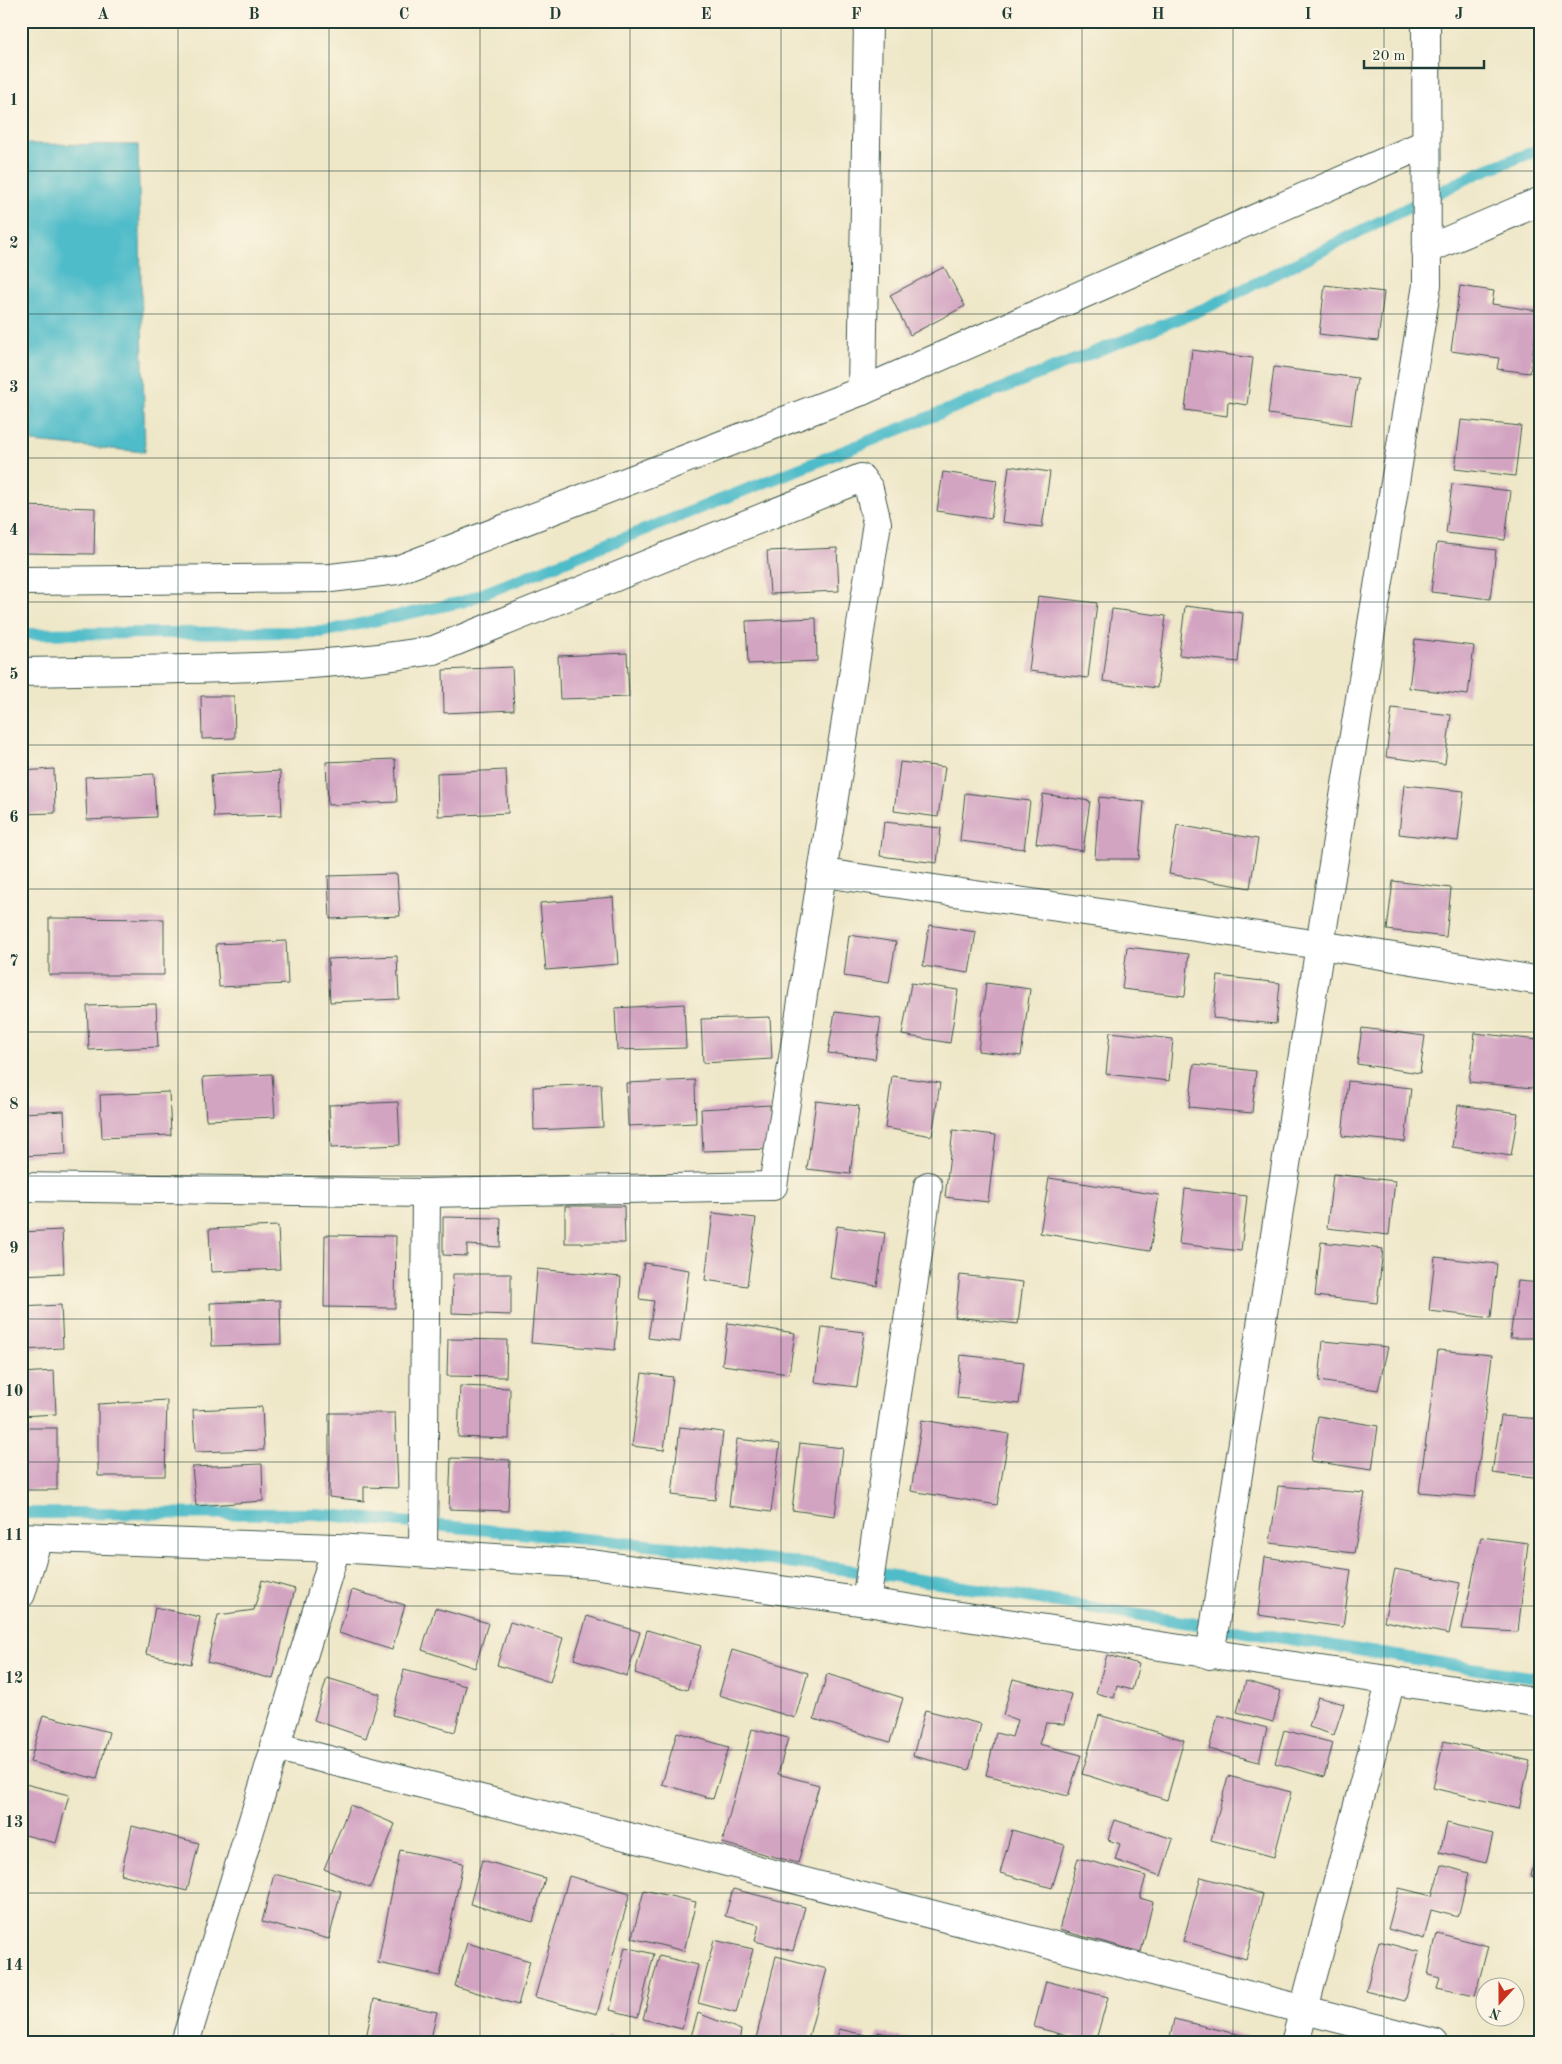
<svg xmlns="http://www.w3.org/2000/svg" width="1562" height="2064" viewBox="0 0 1562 2064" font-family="'Old Standard TT',serif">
  <rect width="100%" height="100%" fill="#fcf5e5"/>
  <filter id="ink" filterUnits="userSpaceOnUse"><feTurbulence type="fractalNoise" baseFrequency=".02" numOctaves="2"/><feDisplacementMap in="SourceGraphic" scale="10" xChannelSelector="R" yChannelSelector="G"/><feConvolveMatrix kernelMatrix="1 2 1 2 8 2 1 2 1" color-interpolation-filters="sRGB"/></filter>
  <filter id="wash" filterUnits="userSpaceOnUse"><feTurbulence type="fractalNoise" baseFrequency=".0096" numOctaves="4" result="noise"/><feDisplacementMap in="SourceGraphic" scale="20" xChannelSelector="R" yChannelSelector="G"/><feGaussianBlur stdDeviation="1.12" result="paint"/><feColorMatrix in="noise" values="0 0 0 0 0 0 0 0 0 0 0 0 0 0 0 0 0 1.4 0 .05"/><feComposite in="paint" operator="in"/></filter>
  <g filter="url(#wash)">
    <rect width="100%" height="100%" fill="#eee7c8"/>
    <polygon fill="#4fbcc9" stroke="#377c7e" points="23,144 138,145 145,452 32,442"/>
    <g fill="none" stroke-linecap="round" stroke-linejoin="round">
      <g stroke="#4fbcc9" stroke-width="12">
        <polyline points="21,634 322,632 462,602 1206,308 1478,173 1541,149"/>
        <polyline points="21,1513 316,1514 680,1548 888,1575 1541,1679"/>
      </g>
    </g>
    <g id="blocks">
      <g fill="#d3a4c2">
        <polygon points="944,267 965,306 910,335 890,295"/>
        <polygon points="1325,285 1384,292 1378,341 1319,334"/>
        <polygon points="1460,286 1494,291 1492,304 1539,311 1530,373 1497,369 1499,358 1451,351"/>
        <polygon points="1192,350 1253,358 1247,405 1228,402 1227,416 1185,410"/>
        <polygon points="1274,367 1358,378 1351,425 1268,414"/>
        <polygon points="1461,420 1521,426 1515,476 1455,469"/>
        <polygon points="1009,466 1050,472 1042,527 1002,522"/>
        <polygon points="943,472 997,480 991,519 937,511"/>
        <polygon points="1452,484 1511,491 1505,540 1446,533"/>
        <polygon points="21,506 95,508 94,554 21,553"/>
        <polygon points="1437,543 1496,550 1490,599 1431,592"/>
        <polygon points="837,548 839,591 770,594 767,551"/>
        <polygon points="1038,596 1097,603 1088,678 1029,671"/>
        <polygon points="1185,606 1243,613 1238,662 1179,655"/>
        <polygon points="1112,609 1166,616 1157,688 1103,681"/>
        <polygon points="816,618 817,661 748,664 746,621"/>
        <polygon points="1415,639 1474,646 1468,695 1409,688"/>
        <polygon points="627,653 629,697 560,699 558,656"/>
        <polygon points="512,667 514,710 444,713 443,670"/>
        <polygon points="201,696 234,696 235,738 202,739"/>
        <polygon points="1392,708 1451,715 1445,764 1386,757"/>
        <polygon points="395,759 397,802 328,805 326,762"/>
        <polygon points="900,762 945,767 938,817 894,811"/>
        <polygon points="54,769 55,813 21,814 21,771"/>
        <polygon points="506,770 508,813 438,816 437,773"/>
        <polygon points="280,771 282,815 214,817 211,775"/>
        <polygon points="154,774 156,817 87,820 85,777"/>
        <polygon points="1404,785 1464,791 1458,841 1399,834"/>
        <polygon points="965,793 1030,801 1024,849 960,841"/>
        <polygon points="1043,794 1090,801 1083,851 1036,843"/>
        <polygon points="1099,797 1144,802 1139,859 1095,859"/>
        <polygon points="884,822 941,828 937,863 880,856"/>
        <polygon points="1177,825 1258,839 1250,888 1169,874"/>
        <polygon points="397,874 400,916 330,919 328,876"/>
        <polygon points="1393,881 1451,888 1446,937 1387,930"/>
        <polygon points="613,897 618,964 546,970 540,903"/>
        <polygon points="49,918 164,919 164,975 49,975"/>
        <polygon points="929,925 976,932 969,973 923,966"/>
        <polygon points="849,935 896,942 889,983 844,976"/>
        <polygon points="286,941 288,984 219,987 216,944"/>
        <polygon points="1127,947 1189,954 1185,996 1122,989"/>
        <polygon points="397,956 399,999 330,1002 328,959"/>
        <polygon points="1218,976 1280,983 1276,1024 1213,1018"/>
        <polygon points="911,983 958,990 950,1043 902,1035"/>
        <polygon points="986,983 1030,989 1021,1056 978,1051"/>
        <polygon points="156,1004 158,1047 89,1050 87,1006"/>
        <polygon points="684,1004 686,1048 617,1050 615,1008"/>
        <polygon points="835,1012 881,1018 875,1059 828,1053"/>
        <polygon points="770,1017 772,1059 703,1063 701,1019"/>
        <polygon points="1362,1028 1425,1036 1420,1073 1357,1064"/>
        <polygon points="1110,1032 1173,1039 1169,1081 1106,1074"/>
        <polygon points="1475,1033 1538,1040 1533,1088 1469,1082"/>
        <polygon points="1194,1064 1256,1071 1252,1113 1189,1107"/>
        <polygon points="272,1074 275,1117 206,1120 203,1077"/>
        <polygon points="892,1076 940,1083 932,1136 885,1128"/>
        <polygon points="695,1080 696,1123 628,1126 626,1083"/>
        <polygon points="1348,1081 1411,1088 1405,1142 1342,1136"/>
        <polygon points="601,1084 603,1127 534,1130 533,1087"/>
        <polygon points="169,1092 171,1135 102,1138 100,1095"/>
        <polygon points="816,1101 859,1106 850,1174 807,1169"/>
        <polygon points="398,1102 400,1145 331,1148 329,1105"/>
        <polygon points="770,1105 772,1149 703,1151 701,1109"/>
        <polygon points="1458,1105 1518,1113 1511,1156 1452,1147"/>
        <polygon points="64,1111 66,1154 21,1156 21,1113"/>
        <polygon points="953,1130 996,1135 988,1202 945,1197"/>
        <polygon points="1333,1174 1395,1181 1389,1235 1327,1228"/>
        <polygon points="1049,1178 1159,1195 1150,1251 1040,1233"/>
        <polygon points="1185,1189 1247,1196 1241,1251 1179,1244"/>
        <polygon points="565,1206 624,1206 625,1243 565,1243"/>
        <polygon points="713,1213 756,1218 747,1286 705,1280"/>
        <polygon points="443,1217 501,1218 500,1247 467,1245 467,1256 443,1255"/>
        <polygon points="278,1226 280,1269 211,1272 209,1229"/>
        <polygon points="837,1226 885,1233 877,1286 830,1278"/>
        <polygon points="62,1230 64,1273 21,1275 21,1232"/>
        <polygon points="325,1235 396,1236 395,1308 324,1307"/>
        <polygon points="1321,1242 1383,1249 1377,1303 1315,1296"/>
        <polygon points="1435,1257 1497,1264 1491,1318 1429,1311"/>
        <polygon points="644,1263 689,1270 680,1342 648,1338 654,1301 639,1299"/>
        <polygon points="537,1269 621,1277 615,1350 531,1343"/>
        <polygon points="453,1274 511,1274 511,1315 452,1313"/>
        <polygon points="960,1275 1023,1282 1018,1324 955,1317"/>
        <polygon points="1518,1281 1541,1283 1541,1338 1510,1338"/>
        <polygon points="280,1300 281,1344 212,1346 210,1303"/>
        <polygon points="61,1305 63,1348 21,1350 21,1307"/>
        <polygon points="728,1323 795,1333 789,1374 722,1365"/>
        <polygon points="822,1327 864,1332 857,1387 815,1382"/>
        <polygon points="448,1339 507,1340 506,1377 447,1376"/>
        <polygon points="1323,1341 1388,1347 1378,1390 1319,1381"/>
        <polygon points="1438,1350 1492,1355 1475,1497 1419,1492"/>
        <polygon points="961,1355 1024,1362 1019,1404 957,1398"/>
        <polygon points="54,1371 56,1414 21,1416 21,1373"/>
        <polygon points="642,1373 673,1377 664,1450 632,1446"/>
        <polygon points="460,1386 510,1388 509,1439 458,1437"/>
        <polygon points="167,1400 165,1476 98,1476 98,1404"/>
        <polygon points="262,1407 264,1450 195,1452 193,1410"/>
        <polygon points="329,1413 395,1413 398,1488 364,1487 364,1501 329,1497"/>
        <polygon points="1318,1416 1378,1426 1372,1470 1311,1461"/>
        <polygon points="1501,1416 1541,1419 1541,1479 1492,1473"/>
        <polygon points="922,1420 1009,1434 997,1505 911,1491"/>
        <polygon points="680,1427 723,1432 715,1500 672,1495"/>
        <rect x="21" y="1428" width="36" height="62"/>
        <polygon points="737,1439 780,1444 771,1512 729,1506"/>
        <polygon points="800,1443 843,1448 835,1516 792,1510"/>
        <polygon points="451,1458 510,1460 508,1511 449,1509"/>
        <polygon points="262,1464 263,1501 196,1506 192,1467"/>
        <polygon points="1278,1486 1365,1493 1354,1553 1270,1543"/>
        <polygon points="1481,1537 1528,1543 1518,1632 1462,1629"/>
        <polygon points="1265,1557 1351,1570 1343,1627 1258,1615"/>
        <polygon points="1395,1569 1460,1583 1449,1634 1384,1621"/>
        <polygon points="262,1580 295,1589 273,1679 207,1662 218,1615 254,1610"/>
        <polygon points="352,1590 405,1605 392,1650 339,1633"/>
        <polygon points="155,1607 200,1617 191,1664 146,1654"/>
        <polygon points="435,1608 488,1623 475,1668 422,1650"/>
        <polygon points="587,1616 640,1632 627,1676 574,1659"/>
        <polygon points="510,1622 563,1638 550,1682 497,1665"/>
        <polygon points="647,1630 701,1646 687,1690 635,1673"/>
        <polygon points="732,1650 808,1673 795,1718 719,1695"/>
        <polygon points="1107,1655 1139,1664 1132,1690 1117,1686 1114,1698 1096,1693"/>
        <polygon points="404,1670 466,1686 455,1732 392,1715"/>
        <polygon points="827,1674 903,1698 890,1742 814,1719"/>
        <polygon points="327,1678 380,1694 366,1738 314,1720"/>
        <polygon points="1013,1679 1071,1694 1064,1724 1046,1723 1039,1744 1081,1755 1068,1796 986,1775 996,1733 1012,1737 1017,1720 1003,1715"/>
        <polygon points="1246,1681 1281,1691 1273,1722 1237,1712"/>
        <polygon points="1318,1697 1344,1704 1334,1735 1309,1727"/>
        <polygon points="925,1710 981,1724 969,1770 913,1756"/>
        <polygon points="43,1715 109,1732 97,1779 30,1762"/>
        <polygon points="1099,1715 1184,1740 1167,1800 1082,1774"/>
        <polygon points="1218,1715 1267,1728 1259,1762 1209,1749"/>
        <polygon points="752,1729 788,1738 778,1774 819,1785 798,1863 722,1843"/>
        <polygon points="1284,1730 1333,1743 1324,1777 1275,1763"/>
        <polygon points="677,1732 729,1747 713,1799 662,1784"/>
        <polygon points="1444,1741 1530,1761 1519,1809 1433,1788"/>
        <polygon points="1228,1776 1291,1792 1274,1857 1211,1840"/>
        <polygon points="21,1783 69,1795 56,1843 21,1834"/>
        <polygon points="350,1805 395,1824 370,1888 324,1869"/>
        <polygon points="1115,1820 1173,1839 1161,1876 1115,1860 1120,1844 1108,1840"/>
        <polygon points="1447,1823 1493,1834 1486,1863 1440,1852"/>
        <polygon points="132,1826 199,1843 187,1891 121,1874"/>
        <polygon points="1012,1830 1065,1845 1052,1888 1000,1873"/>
        <polygon points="1540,1838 1541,1838 1541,1878 1531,1876"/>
        <polygon points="400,1850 463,1863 440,1976 378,1963"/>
        <polygon points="1078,1858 1146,1876 1140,1898 1153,1902 1141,1952 1059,1930"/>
        <polygon points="482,1860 545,1878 533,1922 470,1904"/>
        <polygon points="1441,1865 1469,1873 1458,1917 1431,1910 1424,1939 1388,1929 1399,1888 1432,1896"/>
        <polygon points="274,1874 341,1891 329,1939 262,1922"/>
        <polygon points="569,1876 630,1893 597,2014 535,1997"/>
        <polygon points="1201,1877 1263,1894 1246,1959 1183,1941"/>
        <polygon points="733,1889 805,1907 793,1951 755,1941 759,1925 725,1916"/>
        <polygon points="644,1890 696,1902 684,1951 632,1938"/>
        <polygon points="1437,1933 1488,1946 1475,1996 1437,1988 1440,1978 1428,1975"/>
        <polygon points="714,1940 753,1949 736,2013 698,2003"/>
        <polygon points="1379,1941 1419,1952 1405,2001 1366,1991"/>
        <polygon points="467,1943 530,1961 518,2005 455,1986"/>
        <polygon points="625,1947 654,1954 638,2017 610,2010"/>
        <polygon points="659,1956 698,1965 682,2029 643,2019"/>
        <polygon points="776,1956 827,1969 807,2043 755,2043"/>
        <polygon points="1046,1981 1108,1997 1095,2043 1034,2027"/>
        <polygon points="374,1999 437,2012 430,2043 365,2043"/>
        <polygon points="698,2013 741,2030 739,2043 689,2043"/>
        <polygon points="1174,2019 1254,2038 1253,2043 1169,2043"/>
        <polygon points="839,2029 865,2035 864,2043 836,2043"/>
        <polygon points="878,2032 921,2042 920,2043 875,2043"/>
        <polygon points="608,2035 635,2042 635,2043 606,2043"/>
      </g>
    </g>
  </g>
  <g filter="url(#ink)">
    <use href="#blocks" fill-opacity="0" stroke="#3e564a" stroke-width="1"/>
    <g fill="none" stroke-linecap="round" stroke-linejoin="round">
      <defs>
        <g id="minor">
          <polyline points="1426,250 1541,201"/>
          <polyline points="862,391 868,21"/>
          <polyline points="21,581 331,578 397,570 862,391 1425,144"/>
          <path d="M21,672C158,668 298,673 434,650L861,478L869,489L877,523L773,1186L426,1193L21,1187"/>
          <polyline points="824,873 1320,945 1541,981"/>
          <polyline points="21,1537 336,1548 592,1564 866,1602 1541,1703"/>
          <polyline points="423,1553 426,1193"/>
          <polyline points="21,1594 38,1538"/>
          <polyline points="866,1602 928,1186"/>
          <polyline points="1210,1655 1320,945 1427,285 1426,21"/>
          <polyline points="274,1746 1434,2043"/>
          <polyline points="185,2043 336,1548"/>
        </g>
        <polyline id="tertiary" points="1295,2043 1391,1680"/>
      </defs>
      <use href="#minor" stroke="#3e564a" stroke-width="30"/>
      <use href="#tertiary" stroke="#3e564a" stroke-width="30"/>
      <use href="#minor" stroke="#fff" stroke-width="28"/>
      <use href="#tertiary" stroke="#fff" stroke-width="28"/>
    </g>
  </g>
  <path fill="none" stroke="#1f3d34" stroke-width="1" stroke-opacity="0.55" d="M178,21V2043M329,21V2043M480,21V2043M630,21V2043M781,21V2043M932,21V2043M1082,21V2043M1233,21V2043M1384,21V2043M21,171H1541M21,314H1541M21,458H1541M21,602H1541M21,745H1541M21,889H1541M21,1032H1541M21,1176H1541M21,1319H1541M21,1462H1541M21,1606H1541M21,1750H1541M21,1893H1541"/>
  <rect width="1562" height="2064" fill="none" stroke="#fcf5e5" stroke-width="55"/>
  <g transform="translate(1500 2002) rotate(201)"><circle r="24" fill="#fcf5e5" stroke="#a4ab9e"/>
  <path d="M0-4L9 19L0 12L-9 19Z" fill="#c8321e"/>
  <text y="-8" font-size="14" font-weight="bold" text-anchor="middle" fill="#1f3d34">N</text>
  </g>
  <path d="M1364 60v8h120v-8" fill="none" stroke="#1f3d34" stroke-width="2.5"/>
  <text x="1372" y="60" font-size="15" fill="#1f3d34" stroke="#fcf5e5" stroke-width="4" paint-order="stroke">20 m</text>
  <rect x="28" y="28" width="1506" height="2008" fill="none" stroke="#1f3d34" stroke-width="2"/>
  <g font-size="16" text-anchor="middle" font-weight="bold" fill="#1f3d34">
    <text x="103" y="19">A</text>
    <text x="254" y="19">B</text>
    <text x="404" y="19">C</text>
    <text x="555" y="19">D</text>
    <text x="706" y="19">E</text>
    <text x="856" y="19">F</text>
    <text x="1007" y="19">G</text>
    <text x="1158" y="19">H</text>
    <text x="1308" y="19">I</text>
    <text x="1459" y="19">J</text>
    <text x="14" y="105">1</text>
    <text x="14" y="248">2</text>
    <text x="14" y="392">3</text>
    <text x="14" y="535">4</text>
    <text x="14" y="679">5</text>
    <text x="14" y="822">6</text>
    <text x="14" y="966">7</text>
    <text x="14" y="1109">8</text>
    <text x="14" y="1253">9</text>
    <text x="14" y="1396">10</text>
    <text x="14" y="1540">11</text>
    <text x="14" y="1683">12</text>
    <text x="14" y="1827">13</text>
    <text x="14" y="1970">14</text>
  </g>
</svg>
